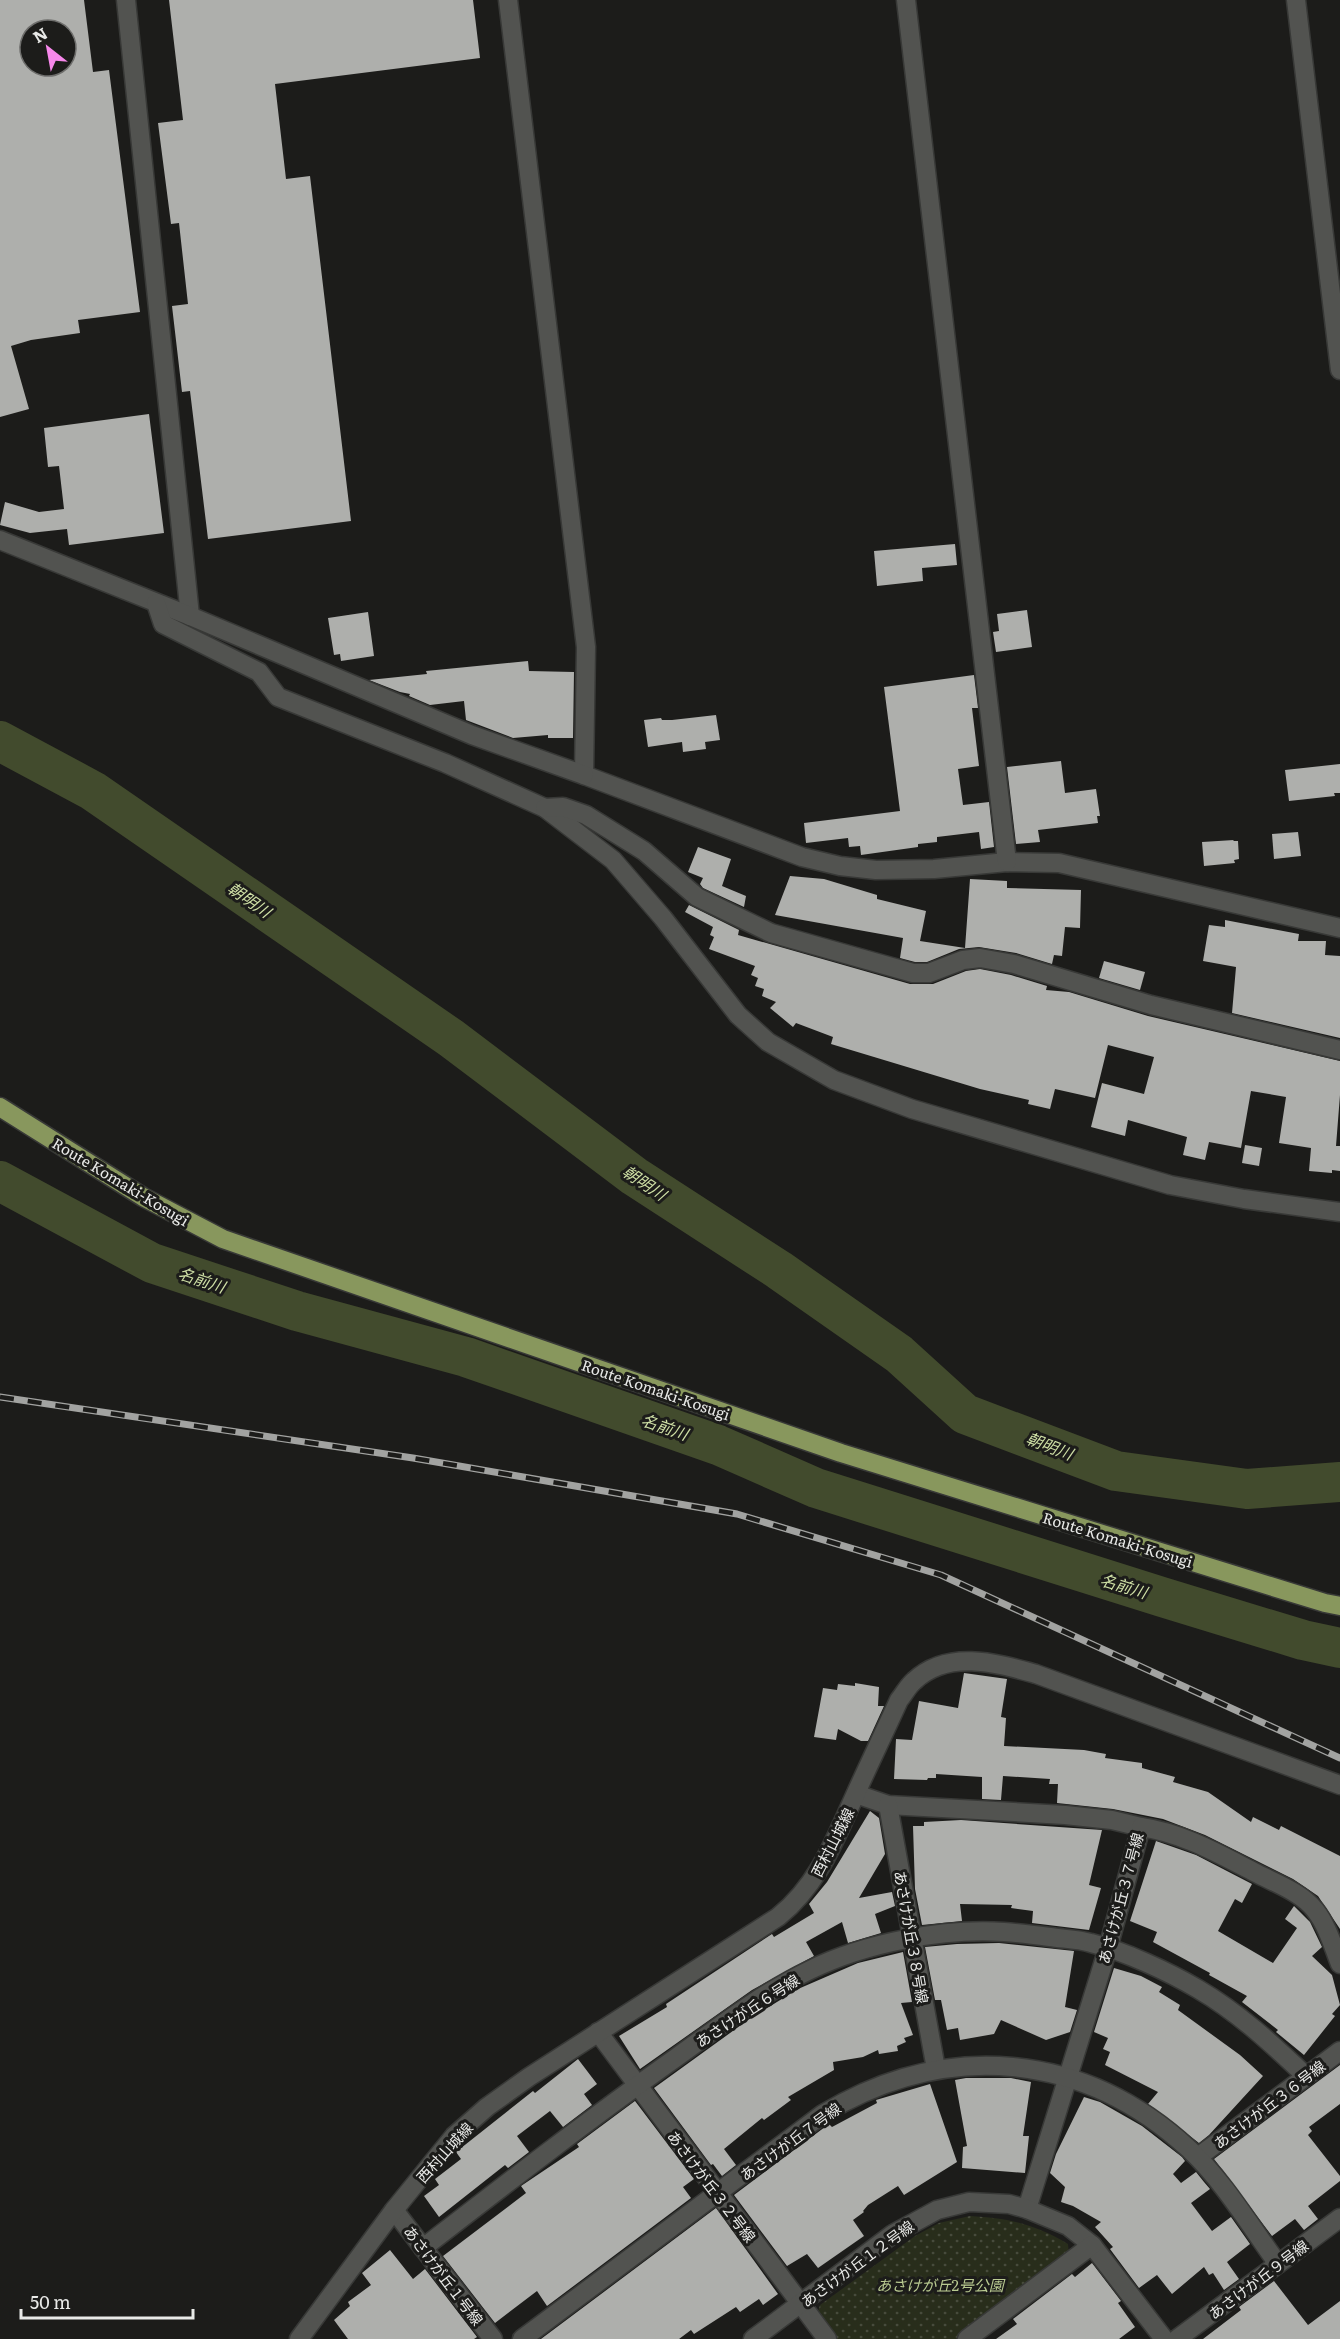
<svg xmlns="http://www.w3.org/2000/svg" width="1340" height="2339" viewBox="0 0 1340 2339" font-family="Literata,'Noto Sans JP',serif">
  <defs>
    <pattern id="park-dots" width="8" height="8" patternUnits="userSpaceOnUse" patternTransform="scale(1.5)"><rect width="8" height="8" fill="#282d1b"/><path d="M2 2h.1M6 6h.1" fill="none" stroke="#474b3c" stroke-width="1.8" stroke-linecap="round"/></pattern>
  </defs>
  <rect width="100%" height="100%" fill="#1c1c1a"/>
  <path fill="url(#park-dots)" d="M970,2216C1008,2218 1035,2224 1068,2244L1069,2255L956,2339H834L817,2315L820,2305L915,2236L939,2223Z"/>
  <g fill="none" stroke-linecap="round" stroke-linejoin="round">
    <g stroke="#424b2d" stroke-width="40">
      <polyline points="0,741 93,791 451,1038 634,1176 779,1270 899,1354 965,1414 1116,1471 1247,1489 1340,1482"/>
      <polyline points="0,1181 152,1263 297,1311 466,1357 718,1445 816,1488 1162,1597 1303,1640 1340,1648"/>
    </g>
  </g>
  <g fill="#aeafac" fill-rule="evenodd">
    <path d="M0,0H84L93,72L109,70L140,312L78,320L80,333L31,340L11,346L29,409L0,417ZM30,30H66V66H30Z"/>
    <polygon points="169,0 473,0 480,58 275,84 286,179 310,176 351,521 208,539 190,391 182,392 172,306 188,304 179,223 171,224 158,123 183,120"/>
    <polygon points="149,414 164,533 69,545 67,529 30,533 0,525 5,502 39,512 64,509 59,466 48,467 44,428"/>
    <polygon points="955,544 957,565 922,568 923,581 877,586 874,551"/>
    <polygon points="1027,610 1032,647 996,652 993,632 999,631 997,614"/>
    <polygon points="368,612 374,656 341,661 340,654 334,655 328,618"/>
    <polygon points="528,661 529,671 574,672 573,738 548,738 548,735 513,738 466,720 464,701 430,705 409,696 410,694 400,692 369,680 427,674 426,671"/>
    <polygon points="974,675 978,708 972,708 979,766 958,769 963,805 989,802 994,847 981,849 979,832 937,837 937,842 918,844 918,847 861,855 860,846 849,847 848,838 806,843 804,823 900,811 884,687"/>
    <polygon points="716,715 720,740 705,742 706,749 683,752 682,742 648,747 644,720 661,718 662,720 672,720"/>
    <polygon points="1061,761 1065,793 1096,789 1100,816 1097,816 1098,823 1038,830 1040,842 1016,844 1007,767"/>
    <polygon points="1340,764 1340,793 1334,793 1335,796 1289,801 1285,770"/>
    <polygon points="1298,832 1301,856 1274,859 1272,834"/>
    <polygon points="1234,840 1233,841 1238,841 1239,859 1234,860 1235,863 1204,866 1202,842"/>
    <polygon points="698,847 731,859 722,886 746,896 744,907 703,888 700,884 703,878 688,872"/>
    <polygon points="790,876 824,879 877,895 877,899 926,911 920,941 965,948 970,879 1007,881 1007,888 1081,890 1080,928 1065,927 1062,956 1054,955 1052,964 1016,953 979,947 959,949 927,962 915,962 900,958 903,938 775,915"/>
    <polygon points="689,905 739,930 738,935 910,984 933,984 966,971 980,969 1011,975 1047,986 1046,990 1069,992 1148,1016 1340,1061 1340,1095 1336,1146 1340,1146 1340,1171 1332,1170 1332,1173 1309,1171 1311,1148 1279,1143 1286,1097 1251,1091 1241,1148 1209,1142 1205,1160 1183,1155 1187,1137 1128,1120 1125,1136 1091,1127 1102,1083 1144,1094 1154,1057 1108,1045 1095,1098 1055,1089 1050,1109 1028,1104 1029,1100 980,1089 831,1044 833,1037 796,1023 793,1027 770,1008 776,1002 762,996 764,989 755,986 758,978 751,975 755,966 709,949 714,937 710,935 713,927 685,912"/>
    <polygon points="1225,920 1299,934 1298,941 1326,941 1325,955 1340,956 1340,1038 1232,1013 1236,967 1203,961 1209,925 1225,927"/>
    <polygon points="1104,961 1145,972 1140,990 1099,978"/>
    <polygon points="1245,1145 1262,1148 1259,1166 1242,1163"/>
    <polygon points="964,1673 1007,1679 1001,1717 1006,1718 1004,1746 1084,1750 1106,1754 1105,1758 1142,1763 1142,1768 1175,1777 1173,1782 1208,1792 1251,1822 1253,1817 1279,1830 1281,1826 1340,1856 1340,1929 1318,1896 1293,1879 1205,1835 1163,1819 1113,1809 1057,1803 1058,1784 1049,1784 1050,1779 1003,1776 1001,1800 982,1799 982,1777 936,1774 936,1778 928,1778 927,1780 894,1779 896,1739 912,1740 919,1701 958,1708"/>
    <polygon points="855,1683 879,1687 878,1706 884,1706 868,1741 861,1741 838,1729 836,1740 814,1737 823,1688 837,1690 838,1684 855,1686"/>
    <polygon points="870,1811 879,1818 885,1854 859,1898 892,1892 895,1906 875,1914 881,1933 848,1943 842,1922 806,1942 814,1956 752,1990 640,2069 619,2036 667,2007 666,2004 772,1934 774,1937 814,1913 809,1904 827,1882"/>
    <polygon points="961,1820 1102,1830 1089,1885 1101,1888 1089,1930 1032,1923 1033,1911 1011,1908 1012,1905 960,1904 962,1921 922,1925 915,1889 913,1826 924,1826 924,1822"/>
    <polygon points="1156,1841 1196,1855 1252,1884 1242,1903 1235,1899 1218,1931 1273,1963 1297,1928 1285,1919 1294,1906 1310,1922 1322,1947 1312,1956 1332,1975 1340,2005 1332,2014 1335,2016 1304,2055 1276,2032 1278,2030 1242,2002 1247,1996 1209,1975 1210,1973 1153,1942 1157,1932 1130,1921"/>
    <polygon points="999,1943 1074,1951 1065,2007 1077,2010 1070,2032 1046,2040 1001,2020 994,2034 960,2040 958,2028 947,2030 941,2000 935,2000 925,1947 957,1944"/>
    <polygon points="903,1952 912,2002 901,2003 913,2035 904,2038 906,2042 897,2046 898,2051 879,2054 878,2050 863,2057 833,2062 834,2070 788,2097 791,2100 764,2120 762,2118 724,2149 736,2165 722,2176 713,2164 711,2165 654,2088 748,2020 798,1989 858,1963"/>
    <polygon points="1114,1968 1141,1976 1162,1987 1159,1992 1180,2005 1178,2010 1240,2055 1263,2076 1209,2135 1199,2143 1148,2104 1158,2092 1105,2065 1110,2052 1103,2049 1108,2038 1094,2032"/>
    <polygon points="578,2059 597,2084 584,2094 592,2105 563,2127 550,2111 517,2136 529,2152 508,2168 505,2165 439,2217 424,2196 439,2185 435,2179 461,2159 456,2152 533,2091 535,2093"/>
    <polygon points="1340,2065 1340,2104 1309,2127 1312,2131 1308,2135 1340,2176 1340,2181 1308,2206 1318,2219 1304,2230 1295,2219 1272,2236 1214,2159"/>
    <polygon points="966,2078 1011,2078 1031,2082 1023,2136 1029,2136 1025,2173 962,2168 963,2147 967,2146 955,2080"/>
    <polygon points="930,2084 957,2162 904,2195 898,2186 868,2205 863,2211 864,2212 853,2220 864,2236 818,2268 807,2254 787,2266 734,2195 829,2124 832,2127 877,2103 876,2100"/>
    <polygon points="1084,2097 1100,2102 1142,2126 1182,2157 1185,2161 1173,2174 1181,2183 1196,2172 1204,2182 1210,2189 1191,2203 1212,2231 1231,2217 1250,2244 1227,2262 1239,2279 1224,2290 1213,2273 1209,2275 1204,2267 1172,2294 1157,2275 1139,2288 1110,2249 1113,2247 1095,2227 1101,2222 1073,2206 1061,2202 1065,2187 1050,2173 1056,2154"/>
    <polygon points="635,2101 694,2179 683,2187 691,2198 547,2306 537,2291 495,2323 443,2256 526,2193 521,2186 579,2147 577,2144"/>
    <polygon points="716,2208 778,2294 763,2305 759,2299 740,2312 736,2307 694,2334 691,2330 679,2339 541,2339"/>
    <polygon points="390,2250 413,2279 425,2269 477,2337 474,2339 348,2339 334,2320 350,2306 348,2302 371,2285 362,2273"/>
    <polygon points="1092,2263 1121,2301 1118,2303 1135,2327 1119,2339 996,2339 1017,2324 1013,2319 1034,2303 1072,2274 1075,2277"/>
    <polygon points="1274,2281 1308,2325 1340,2301 1340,2339 1203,2339 1241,2310 1239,2307"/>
  </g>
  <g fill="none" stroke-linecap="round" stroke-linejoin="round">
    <defs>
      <g id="minor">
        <polyline points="126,0 190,616"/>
        <polyline points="508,0 586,647 584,775 802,857 840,866 876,870 934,869 1007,862 1059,863 1340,928"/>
        <polyline points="906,0 1007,862"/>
        <polyline points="1296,0 1340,370"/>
        <polyline points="0,540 190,616 472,735 584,775"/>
        <polyline points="156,603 163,624 259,672 278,697 445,763 545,808 613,860 663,918 738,1015 768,1042 834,1080 912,1109 1170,1185 1244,1199 1340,1212"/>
        <polyline points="545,808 563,807 586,815 644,851 697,897 771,933 913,973 929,973 963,960 980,958 1014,964 1151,1005 1340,1050"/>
        <polyline points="856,1794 888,1805 1065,1815 1112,1820 1141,1827 1108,1948 1027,2209"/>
        <polyline points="888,1805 936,2069"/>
        <path d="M1141,1827C1183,1833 1219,1854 1256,1873C1275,1883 1301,1892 1315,1910C1327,1925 1333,1946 1340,1964"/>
        <polyline points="598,2032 827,2339"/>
        <polyline points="1198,2157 1340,2051"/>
        <polyline points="394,2210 493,2339"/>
        <path d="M423,2248C507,2183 591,2118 677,2057C720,2026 762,1993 810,1970C865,1943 943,1928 1004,1932C1019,1933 1035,1935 1050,1937C1063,1939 1078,1939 1091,1943C1124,1951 1169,1972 1198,1989C1239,2013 1272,2044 1306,2076"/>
        <path d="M299,2339L394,2210L454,2136L487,2107L529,2077L778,1917C819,1884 835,1839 856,1793C870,1762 885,1731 899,1700C904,1694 908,1686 914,1681C948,1649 996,1663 1036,1674L1340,1785"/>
        <path d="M522,2339L823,2114C946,2040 1083,2051 1189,2149C1222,2179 1251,2227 1278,2264"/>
        <polyline points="753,2339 893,2234 937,2210 969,2202 1009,2204 1027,2209 1068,2226 1092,2245 1164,2339"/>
        <polyline points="967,2339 1092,2245"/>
        <polyline points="1177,2339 1340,2218"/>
      </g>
      <polyline id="major" points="0,1107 143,1197 223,1239 841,1453 1325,1603 1340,1606"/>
    </defs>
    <use href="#minor" stroke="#383937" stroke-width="21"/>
    <use href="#major" stroke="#383937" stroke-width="21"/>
    <use href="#minor" stroke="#525350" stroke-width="18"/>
    <use href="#major" stroke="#88975d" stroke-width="18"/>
    <defs>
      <polyline id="rail" points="0,1397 413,1458 737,1514 941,1575 1340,1758"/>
    </defs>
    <use href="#rail" stroke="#a2a3a1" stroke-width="7"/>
    <use href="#rail" stroke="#1c1c1a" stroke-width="4.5" stroke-dasharray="14" stroke-linecap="butt"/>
  </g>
  <g text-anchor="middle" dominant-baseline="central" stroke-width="6" stroke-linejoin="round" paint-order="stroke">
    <g font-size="15" fill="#e8e9e7" stroke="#1c1c1a">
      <text transform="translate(121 1181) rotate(31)">Route Komaki-Kosugi</text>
      <text transform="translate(656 1389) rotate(19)">Route Komaki-Kosugi</text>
      <text transform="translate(1118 1539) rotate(17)">Route Komaki-Kosugi</text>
      <text transform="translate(832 1842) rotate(-63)">西村山城線</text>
      <text transform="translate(1120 1898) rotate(-75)">あさけが丘３７号線</text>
      <text transform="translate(912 1937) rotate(80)">あさけが丘３８号線</text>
      <text transform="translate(747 2010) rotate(-33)">あさけが丘６号線</text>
      <text transform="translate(1269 2104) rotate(-37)">あさけが丘３６号線</text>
      <text transform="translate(790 2141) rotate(-36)">あさけが丘７号線</text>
      <text transform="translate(444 2152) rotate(-48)">西村山城線</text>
      <text transform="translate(712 2186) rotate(53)">あさけが丘３２号線</text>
      <text transform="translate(857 2263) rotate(-36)">あさけが丘１２号線</text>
      <text transform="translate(444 2275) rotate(53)">あさけが丘１号線</text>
      <text transform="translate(1258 2279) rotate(-37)">あさけが丘９号線</text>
    </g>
    <g font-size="15" font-style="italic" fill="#b9ca91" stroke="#1c1c1a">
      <text x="940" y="2284">あさけが丘2号公園</text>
    </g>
    <g font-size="16" font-style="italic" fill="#cedfa5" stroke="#1c1c1a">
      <text transform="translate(250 899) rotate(35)">朝明川</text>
      <text transform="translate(645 1182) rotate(34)">朝明川</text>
      <text transform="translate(202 1279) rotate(18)">名前川</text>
      <text transform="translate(665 1426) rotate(19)">名前川</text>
      <text transform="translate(1050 1445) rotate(21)">朝明川</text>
      <text transform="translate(1124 1585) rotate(17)">名前川</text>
    </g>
  </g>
  <g transform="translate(48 48) rotate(329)"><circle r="28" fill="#1c1c1a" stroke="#6e6e6c" stroke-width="1.5"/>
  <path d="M0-4.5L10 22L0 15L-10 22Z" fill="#f788eb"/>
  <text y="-9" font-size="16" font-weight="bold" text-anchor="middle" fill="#e8e9e7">N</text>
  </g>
  <path d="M21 2309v9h172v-9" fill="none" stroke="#e8e9e7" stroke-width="3"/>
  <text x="30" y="2309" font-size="18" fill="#e8e9e7" stroke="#1c1c1a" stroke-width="4.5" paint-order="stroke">50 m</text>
</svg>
